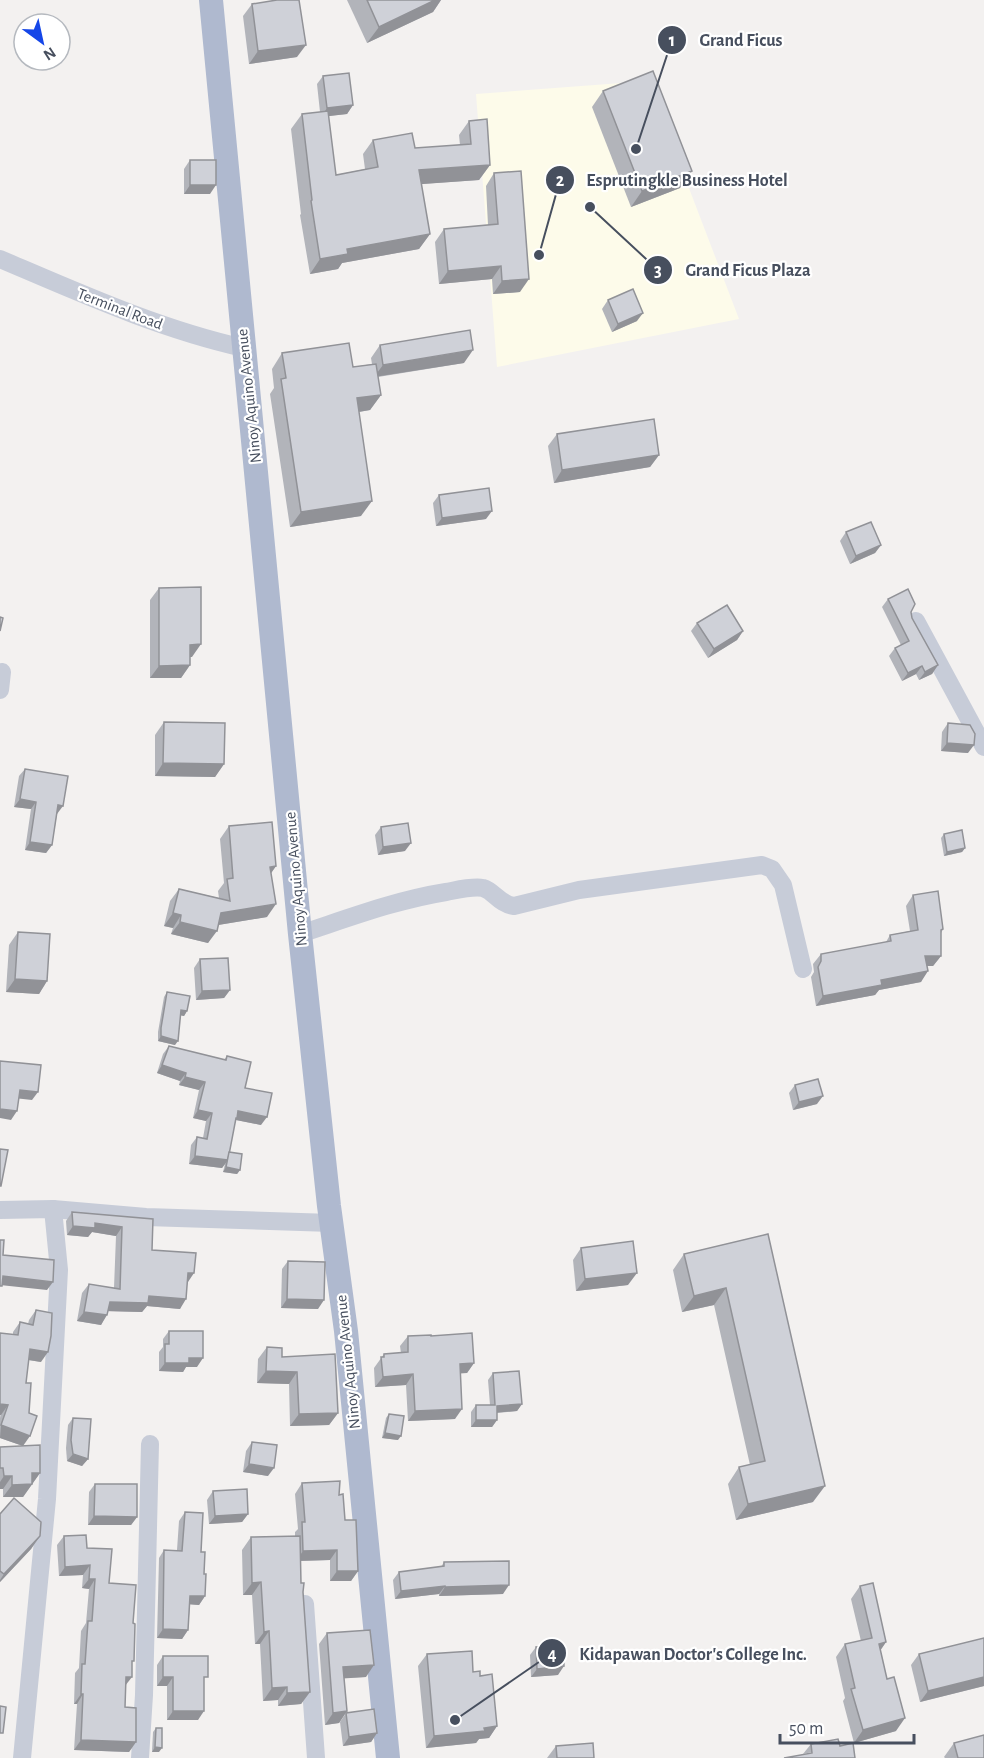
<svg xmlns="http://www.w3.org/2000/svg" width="984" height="1758" viewBox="0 0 984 1758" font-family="'Alegreya Sans',sans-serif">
  <rect width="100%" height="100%" fill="#f3f1f0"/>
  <polygon fill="#fdfbea" points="648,81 739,319 497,367 476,94"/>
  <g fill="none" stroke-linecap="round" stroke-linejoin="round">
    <g stroke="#c7ccd8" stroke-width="18">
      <path d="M0,259C80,293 159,329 244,348"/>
      <polyline points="916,621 984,747"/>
      <polyline points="0,690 2,672"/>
      <path d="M300,934C349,918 396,900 446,892C457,890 472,886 483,888C494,891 499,904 514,906L579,890L762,865L772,869L783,885L803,969"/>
      <polyline points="0,1210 53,1209 146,1217 332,1223"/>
      <polyline points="305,1604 316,1758"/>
      <polyline points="22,1758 47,1499 59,1270 53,1209"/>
      <polyline points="140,1758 144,1695 150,1444"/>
    </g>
    <polyline stroke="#afb9cf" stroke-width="24" points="211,0 300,934 329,1206 346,1331 388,1758"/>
  </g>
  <g fill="#b2b4ba">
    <polygon points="347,0 441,0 433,12 367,43"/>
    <polygon points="252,4 297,57 249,64 243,16"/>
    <polygon points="323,76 353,105 347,114 328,116 336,175 365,169 363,154 373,140 415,148 460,145 459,135 469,121 490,165 479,180 421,184 430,234 419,249 342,263 338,269 310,274 300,215 301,214 291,129 302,114 320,112 317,84"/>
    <polygon points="603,91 680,188 631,207 592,107"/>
    <polygon points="190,160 210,194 184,194 184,169"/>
    <polygon points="494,173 520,292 493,294 492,279 439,284 435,242 444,229 488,225 486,186"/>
    <polygon points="608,300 637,321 612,332 602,309"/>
    <polygon points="380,345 464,363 378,377 381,395 370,410 359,412 361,516 290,527 270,394 274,388 272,369 282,353 353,367 372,364 371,358"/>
    <polygon points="557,434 659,455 650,467 554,483 548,446"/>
    <polygon points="439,495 486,519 436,526 433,503"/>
    <polygon points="846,532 881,545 875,553 850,564 840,541"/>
    <polygon points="159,588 192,657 190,657 190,665 181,678 150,678 150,600"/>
    <polygon points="888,599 911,612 912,618 938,665 932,674 919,680 916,674 902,681 889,656 895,648 901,645 882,607"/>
    <polygon points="697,623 743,631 737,640 708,658 691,631"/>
    <polygon points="164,722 224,764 215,777 155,776 155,735"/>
    <polygon points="948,723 968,753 941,751 942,732"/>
    <polygon points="25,769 57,814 52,845 46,853 25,850 31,809 14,807 19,776"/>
    <polygon points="229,826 276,866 271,873 267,917 218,925 208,943 171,934 173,928 164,926 170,901 179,889 219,898 218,891 224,883 220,839"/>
    <polygon points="381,827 405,851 378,855 375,835"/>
    <polygon points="944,834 965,848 962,852 944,856 941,838"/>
    <polygon points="913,895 943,929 941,933 941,956 933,966 927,966 921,982 879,990 875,995 816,1006 811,977 814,972 813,964 821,954 886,942 890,935 910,931 906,906"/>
    <polygon points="18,932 47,981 39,994 6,992 9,945"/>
    <polygon points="200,959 230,990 224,998 196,1000 194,968"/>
    <polygon points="167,992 187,1011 184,1016 181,1015 175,1045 158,1041 158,1032 164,997"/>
    <polygon points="169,1046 224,1060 227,1056 245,1088 261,1125 236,1120 235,1121 229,1152 240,1170 237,1174 223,1172 225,1164 222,1168 189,1164 191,1145 197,1137 203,1138 206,1121 193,1118 199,1090 179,1085 180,1081 157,1073 163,1054"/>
    <polygon points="795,1085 817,1104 793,1110 789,1093"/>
    <polygon points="72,1212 153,1219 152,1250 188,1282 180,1309 147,1306 142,1312 108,1311 101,1325 77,1321 82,1293 89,1284 114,1288 116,1236 92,1232 88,1237 67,1235 66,1221"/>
    <polygon points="768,1234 813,1502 736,1520 728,1484 739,1467 750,1465 714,1305 682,1312 673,1270 684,1254"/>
    <polygon points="581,1248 628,1285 576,1291 573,1260"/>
    <polygon points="288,1261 318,1309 281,1308 282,1269"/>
    <polygon points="36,1310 41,1362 28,1360 26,1383 23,1446 40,1473 23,1497 3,1497 3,1489 0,1489 0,1447 23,1446 0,1438 0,1418 13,1335 13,1332 20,1322 28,1324 29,1320"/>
    <polygon points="169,1331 197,1367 186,1367 183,1372 159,1371 159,1352 163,1347 163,1339"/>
    <polygon points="408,1336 431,1336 474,1363 467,1373 461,1373 455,1419 408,1421 406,1385 375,1387 374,1368 384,1354 401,1353 400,1346"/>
    <polygon points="267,1347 282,1357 338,1413 329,1425 290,1426 289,1384 257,1383 258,1359"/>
    <polygon points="493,1373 522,1404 517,1411 497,1413 497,1420 492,1427 471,1427 471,1412 476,1405 490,1405 488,1380"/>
    <polygon points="389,1414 398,1440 382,1438 386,1418"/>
    <polygon points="73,1418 88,1459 82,1466 67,1461 66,1448 68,1425"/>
    <polygon points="252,1442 268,1476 243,1472 246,1451"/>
    <polygon points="302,1483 339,1495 358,1571 351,1581 330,1581 330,1560 300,1561 301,1583 303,1592 310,1692 301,1704 278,1706 278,1700 263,1701 260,1644 255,1644 252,1595 243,1595 242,1550 251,1537 295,1536 295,1532 298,1529 295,1494"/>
    <polygon points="95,1484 137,1517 131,1525 88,1525 89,1492"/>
    <polygon points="213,1491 248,1514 242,1522 209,1524 207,1500"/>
    <polygon points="185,1512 201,1552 205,1596 199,1605 190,1604 188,1630 182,1639 157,1638 159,1558 164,1550 177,1550 179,1521"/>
    <polygon points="0,1514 40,1536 31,1549 0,1582"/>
    <polygon points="64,1536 87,1548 109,1583 133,1623 132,1663 125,1686 125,1707 136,1742 129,1752 74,1750 77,1704 74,1704 75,1673 79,1668 81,1631 86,1623 89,1589 82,1588 83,1575 59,1576 57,1545"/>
    <polygon points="444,1562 503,1594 439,1596 439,1594 395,1599 393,1580 399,1572 441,1567"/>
    <polygon points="860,1586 886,1642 880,1651 896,1731 854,1743 843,1701 845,1698 836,1657 845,1644 861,1641 851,1599"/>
    <polygon points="327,1633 366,1677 344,1678 347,1711 339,1723 325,1725 319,1644"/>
    <polygon points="984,1638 984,1686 920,1702 911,1665 919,1654"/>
    <polygon points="536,1647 558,1675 531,1677 530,1655"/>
    <polygon points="427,1654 480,1676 497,1726 489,1738 479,1739 476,1743 426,1748 418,1666"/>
    <polygon points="163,1656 204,1684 198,1720 167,1720 167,1686 157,1686 157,1665"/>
    <polygon points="346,1713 377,1733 371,1742 343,1746 340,1722"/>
    <polygon points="156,1728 159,1752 152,1752 153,1732"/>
    <polygon points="954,1743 984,1758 945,1758 944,1757"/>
    <polygon points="811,1744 840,1746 803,1754"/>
    <polygon points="556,1746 594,1758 547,1758"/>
  </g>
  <g fill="#919297">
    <polygon points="435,0 441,0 433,12 367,43 379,27"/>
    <polygon points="306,45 297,57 249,64 258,51"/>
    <polygon points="353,105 347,114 321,117 327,108"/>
    <polygon points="490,165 479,180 409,185 419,170"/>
    <polygon points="692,171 680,188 631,207 642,191"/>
    <polygon points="190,185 216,185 210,194 184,194"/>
    <polygon points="430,234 419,249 342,263 338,269 310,274 320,259 347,249"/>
    <polygon points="501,266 492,279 439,284 448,271"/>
    <polygon points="529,279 520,292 493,294 502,281"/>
    <polygon points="643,313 637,321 612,332 618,324"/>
    <polygon points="473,350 464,363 374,377 383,365"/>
    <polygon points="381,395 370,410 346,414 357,398"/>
    <polygon points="659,455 650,467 554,483 562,470"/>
    <polygon points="372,501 361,516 290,527 301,512"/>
    <polygon points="492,511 486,519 436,526 442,518"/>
    <polygon points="881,545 875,553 850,564 856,556"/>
    <polygon points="743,631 737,640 708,658 714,649"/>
    <polygon points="201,644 192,657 181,657 190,645"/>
    <polygon points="190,665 181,678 150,678 159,666"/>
    <polygon points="938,665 932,674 919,680 925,672"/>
    <polygon points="922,666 916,674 902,681 908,673"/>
    <polygon points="947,743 974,745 968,753 941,751"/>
    <polygon points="163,763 224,764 215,777 155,776"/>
    <polygon points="20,799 36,802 31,809 14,807"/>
    <polygon points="58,805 63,806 57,814 53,813"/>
    <polygon points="30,842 52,845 46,853 25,850"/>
    <polygon points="411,843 405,851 378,855 383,847"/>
    <polygon points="965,848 962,852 944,856 947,852"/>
    <polygon points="276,866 267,879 270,867"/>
    <polygon points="276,904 267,917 212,926 221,913"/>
    <polygon points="173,913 181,915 173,928 164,926"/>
    <polygon points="180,922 217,931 208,943 171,934"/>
    <polygon points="925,956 941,956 933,966 918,966"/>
    <polygon points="928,971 921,982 879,990 875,995 816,1006 823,996 881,980"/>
    <polygon points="15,979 47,981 39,994 6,992"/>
    <polygon points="230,990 224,998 196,1000 202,991"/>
    <polygon points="181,1010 187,1011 184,1016 178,1015"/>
    <polygon points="161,1036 178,1041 175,1045 158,1041"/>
    <polygon points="162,1065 186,1073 180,1081 157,1073"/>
    <polygon points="185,1077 205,1082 199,1090 179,1085"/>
    <polygon points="20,1090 38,1092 32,1100 14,1098"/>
    <polygon points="823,1096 817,1104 793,1110 799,1102"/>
    <polygon points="0,1109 17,1111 11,1120 0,1118"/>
    <polygon points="198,1110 212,1113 206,1121 193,1118"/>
    <polygon points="238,1111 267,1117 261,1125 236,1120 231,1126"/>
    <polygon points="195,1156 228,1160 222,1168 189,1164"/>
    <polygon points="226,1167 240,1170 237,1174 223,1172"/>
    <polygon points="95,1223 122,1227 116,1236 92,1232 88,1237 67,1235 73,1226"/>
    <polygon points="188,1273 194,1273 188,1282"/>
    <polygon points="637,1273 628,1285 576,1291 585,1279"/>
    <polygon points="3,1276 53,1282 47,1290 0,1285"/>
    <polygon points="726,1288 714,1305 682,1312 694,1296"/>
    <polygon points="149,1296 186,1299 180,1309 147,1306 142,1312 103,1311 110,1302"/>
    <polygon points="287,1299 324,1300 318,1309 281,1308"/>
    <polygon points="84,1312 107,1315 101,1325 77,1321"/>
    <polygon points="30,1349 48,1352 41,1362 23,1359"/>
    <polygon points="189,1358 203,1358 197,1367 186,1367 183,1372 159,1371 165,1363"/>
    <polygon points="474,1363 467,1373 453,1374 460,1364"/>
    <polygon points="266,1371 297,1372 289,1384 257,1383"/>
    <polygon points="413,1374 406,1385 375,1387 383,1377"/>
    <polygon points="0,1404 8,1405 1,1415 0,1415"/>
    <polygon points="522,1404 517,1411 492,1413 497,1406"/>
    <polygon points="462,1409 455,1419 408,1421 415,1411"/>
    <polygon points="338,1413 329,1425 290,1426 299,1414"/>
    <polygon points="476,1420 497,1420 492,1427 471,1427"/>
    <polygon points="1,1425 30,1436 23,1446 0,1438"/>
    <polygon points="385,1433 401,1436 398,1440 382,1438"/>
    <polygon points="73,1454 88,1459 82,1466 67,1461"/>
    <polygon points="249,1464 274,1468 268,1476 243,1472"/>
    <polygon points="32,1473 40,1473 23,1497 3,1497 12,1485"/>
    <polygon points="4,1476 12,1476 3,1489 0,1489 0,1482"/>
    <polygon points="825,1486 813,1502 736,1520 748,1504"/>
    <polygon points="248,1514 242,1522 209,1524 215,1516"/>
    <polygon points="94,1516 137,1517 131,1525 88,1525"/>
    <polygon points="40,1536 31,1549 0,1582 0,1580 4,1574"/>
    <polygon points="337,1550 330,1560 296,1561 303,1551"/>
    <polygon points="90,1565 83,1575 59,1576 65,1567"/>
    <polygon points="337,1571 358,1571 351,1581 330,1581"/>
    <polygon points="89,1579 95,1579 89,1589 82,1588"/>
    <polygon points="261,1582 252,1595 243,1595 252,1583"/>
    <polygon points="509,1585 503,1594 439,1596 445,1587"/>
    <polygon points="445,1586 439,1594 395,1599 401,1591"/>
    <polygon points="190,1596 205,1596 199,1605 184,1604"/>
    <polygon points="163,1629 188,1630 182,1639 157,1638"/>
    <polygon points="269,1631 260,1644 255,1644 264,1632"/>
    <polygon points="886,1642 877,1655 879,1644"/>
    <polygon points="374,1665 366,1677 335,1679 343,1667"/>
    <polygon points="564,1666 558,1675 531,1677 537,1669"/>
    <polygon points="126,1677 132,1677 125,1686"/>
    <polygon points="163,1677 173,1677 167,1686 157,1686"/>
    <polygon points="984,1677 984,1686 920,1702 928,1691"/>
    <polygon points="287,1687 278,1700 263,1701 272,1688"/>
    <polygon points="310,1692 301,1704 278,1706 287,1693"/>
    <polygon points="81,1694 83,1694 77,1704 74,1704"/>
    <polygon points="173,1711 204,1711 198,1720 167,1720"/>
    <polygon points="347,1711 339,1723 325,1725 333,1713"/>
    <polygon points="905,1718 896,1731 854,1743 863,1730"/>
    <polygon points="497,1726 489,1738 479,1739 476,1743 426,1748 434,1736"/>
    <polygon points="377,1733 371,1742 343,1746 349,1737"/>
    <polygon points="81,1740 136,1742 129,1752 74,1750"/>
    <polygon points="155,1747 162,1748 159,1752 152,1752"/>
  </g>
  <g fill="#cfd1d8" stroke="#919297" stroke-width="1.5">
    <polygon points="277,0 299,0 306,45 258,51 252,4"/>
    <polygon points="367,0 435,0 379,27"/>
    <polygon points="653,71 692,171 642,191 603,91"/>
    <polygon points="349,73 353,105 327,108 323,76"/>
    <polygon points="328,111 336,175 378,167 373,140 412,133 415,148 471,144 469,121 487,119 490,165 419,170 430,234 347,249 348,254 320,259 311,201 312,200 302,114"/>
    <rect x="190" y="160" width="26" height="25"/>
    <polygon points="521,171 529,279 502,281 501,266 448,271 444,229 498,224 494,173"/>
    <polygon points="633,289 643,313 618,324 608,300"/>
    <polygon points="470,330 473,350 383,365 380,345"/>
    <polygon points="349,343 353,367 376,364 381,395 357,398 372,501 301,512 281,379 286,378 282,353"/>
    <polygon points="654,419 659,455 562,470 557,434"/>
    <polygon points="489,488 492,511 442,518 439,495"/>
    <polygon points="871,522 881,545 856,556 846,532"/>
    <polygon points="201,587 201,644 190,645 190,665 159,666 159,588"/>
    <polygon points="908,589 915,604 911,612 912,618 938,665 925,672 922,666 908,673 895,648 909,641 888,599"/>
    <polygon points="727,605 743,631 714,649 697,623"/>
    <polygon points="0,617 3,618 0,631"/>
    <polygon points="164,722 225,723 224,764 163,763"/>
    <polygon points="948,723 970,725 975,734 974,745 947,743"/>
    <polygon points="25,769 68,776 63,806 58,805 52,845 30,842 36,802 20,799"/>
    <polygon points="272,822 276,866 270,867 276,904 221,913 217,931 180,922 181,915 173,913 179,889 230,901 227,879 233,878 229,826"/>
    <polygon points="408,823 411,843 383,847 381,827"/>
    <polygon points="962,830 965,848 947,852 944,834"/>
    <polygon points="938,891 943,929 941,930 941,956 925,956 928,971 881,980 882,985 823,996 818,967 821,961 821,954 891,941 890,935 918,930 913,895"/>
    <polygon points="18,932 50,934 47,981 15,979"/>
    <polygon points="228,958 230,990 202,991 200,959"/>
    <polygon points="167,992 190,996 187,1011 181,1010 178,1041 161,1036 161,1028"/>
    <polygon points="169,1046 226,1060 227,1056 251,1062 245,1088 272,1093 267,1117 238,1111 237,1118 236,1118 228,1160 195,1156 197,1137 207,1139 212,1113 198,1110 205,1082 185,1077 186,1073 162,1065"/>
    <polygon points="0,1061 41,1065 38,1092 20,1090 17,1111 0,1109"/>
    <polygon points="818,1079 823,1096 799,1102 795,1085"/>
    <polygon points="0,1149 8,1150 1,1186 0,1186"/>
    <polygon points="229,1152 242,1154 240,1170 226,1167"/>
    <polygon points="72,1212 153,1219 152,1250 196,1253 194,1273 188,1273 186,1299 149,1296 148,1303 110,1302 107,1315 84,1312 89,1284 120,1289 122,1227 95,1223 95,1228 73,1226"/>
    <polygon points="768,1234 825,1486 748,1504 739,1467 765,1461 726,1288 694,1296 684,1254"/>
    <polygon points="0,1240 4,1240 3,1255 54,1260 53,1282 3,1276 2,1286 0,1286"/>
    <polygon points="633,1241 637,1273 585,1279 581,1248"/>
    <polygon points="288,1261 325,1262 324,1300 287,1299"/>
    <polygon points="36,1310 52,1313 51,1336 48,1352 30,1349 26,1383 31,1383 29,1413 37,1416 30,1436 1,1425 8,1405 0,1404 0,1333 18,1335 20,1322 33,1325"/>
    <polygon points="169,1331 203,1331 203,1358 189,1358 189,1363 165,1363 165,1344 169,1344"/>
    <polygon points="472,1333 474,1363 460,1364 462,1409 415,1411 413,1374 383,1377 381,1357 384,1357 384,1354 408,1352 408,1336 431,1335 431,1336"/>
    <polygon points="267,1347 282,1348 282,1357 335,1354 338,1413 299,1414 297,1372 266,1371"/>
    <polygon points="519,1371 522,1404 497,1406 497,1420 476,1420 476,1405 495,1405 493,1373"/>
    <polygon points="389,1414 404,1416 401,1436 385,1433"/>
    <polygon points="73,1418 91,1419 88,1459 73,1454 71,1440"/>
    <polygon points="252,1442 277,1445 274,1468 249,1464"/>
    <polygon points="40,1445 40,1473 32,1473 32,1484 12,1485 12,1476 4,1476 3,1468 0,1468 0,1447"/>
    <polygon points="340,1481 339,1495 343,1494 345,1520 356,1520 358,1571 337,1571 337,1550 303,1551 302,1522 305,1522 302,1483"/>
    <polygon points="95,1484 137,1484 137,1517 94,1516"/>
    <polygon points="247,1489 248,1514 215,1516 213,1491"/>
    <polygon points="14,1498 41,1522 40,1536 4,1574 0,1571 0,1514"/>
    <polygon points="185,1512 203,1513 201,1552 205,1552 204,1574 206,1574 205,1596 190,1596 188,1630 163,1629 164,1550 182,1551"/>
    <polygon points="86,1535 87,1548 112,1549 109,1583 136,1585 133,1623 135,1624 134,1661 132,1661 132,1677 126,1677 125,1707 136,1708 136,1742 81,1740 83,1694 81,1694 82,1664 85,1664 88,1621 92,1621 95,1579 89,1579 90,1565 65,1567 64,1536"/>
    <polygon points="300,1536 301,1583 304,1583 303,1592 310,1692 287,1693 287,1687 272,1688 269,1631 264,1632 261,1582 252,1583 251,1537"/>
    <polygon points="509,1561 509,1585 445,1587 445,1586 401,1591 399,1572 444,1566 444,1562"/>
    <polygon points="873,1583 886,1642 879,1644 887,1679 894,1677 905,1718 863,1730 851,1689 855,1688 845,1644 872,1638 860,1586"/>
    <polygon points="370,1630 374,1665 343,1667 347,1711 333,1713 327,1633"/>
    <polygon points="984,1638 984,1677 928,1691 919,1654"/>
    <polygon points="563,1645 564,1666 537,1669 536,1647"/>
    <polygon points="472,1651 473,1672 480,1671 480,1676 492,1674 497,1726 484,1728 485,1731 434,1736 427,1654"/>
    <polygon points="163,1656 208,1656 208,1677 204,1677 204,1711 173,1711 173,1677 163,1677"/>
    <polygon points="0,1706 6,1707 3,1733 0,1733"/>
    <polygon points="374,1709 377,1733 349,1737 346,1713"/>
    <polygon points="156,1728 162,1728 162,1748 155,1747"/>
    <polygon points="984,1735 984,1758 958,1758 954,1743"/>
    <polygon points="838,1739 840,1746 853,1743 855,1758 784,1758 812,1753 811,1744"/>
    <polygon points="593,1743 594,1758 557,1758 556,1746"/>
  </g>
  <g text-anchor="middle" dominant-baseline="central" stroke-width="4.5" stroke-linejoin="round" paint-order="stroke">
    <g font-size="16" fill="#474f5e" stroke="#fff">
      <text transform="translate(120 309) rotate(21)">Terminal Road</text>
      <text transform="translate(249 396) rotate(-96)">Ninoy Aquino Avenue</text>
      <text transform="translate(296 879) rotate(-95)">Ninoy Aquino Avenue</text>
      <text transform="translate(348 1362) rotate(-96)">Ninoy Aquino Avenue</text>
    </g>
  </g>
  <path fill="none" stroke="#474f5e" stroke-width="2" d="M636 149L672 40M539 255L560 180M590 207L658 270M455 1720L552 1653"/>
  <g fill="#474f5e" stroke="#fff" stroke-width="2">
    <circle cx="636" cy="149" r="6"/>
    <circle cx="539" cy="255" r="6"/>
    <circle cx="590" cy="207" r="6"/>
    <circle cx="455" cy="1720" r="6"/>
    <circle cx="672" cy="40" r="15"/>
    <circle cx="560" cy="180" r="15"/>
    <circle cx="658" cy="270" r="15"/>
    <circle cx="552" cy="1653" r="15"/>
  </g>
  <g font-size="18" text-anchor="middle" font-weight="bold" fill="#fff">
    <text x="672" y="46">1</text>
    <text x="560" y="186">2</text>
    <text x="658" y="276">3</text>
    <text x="552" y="1660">4</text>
  </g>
  <g font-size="18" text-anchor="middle" font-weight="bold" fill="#474f5e" stroke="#fff" stroke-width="4.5" stroke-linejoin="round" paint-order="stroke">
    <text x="741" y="46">Grand Ficus</text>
    <text x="687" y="186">Esprutingkle Business Hotel</text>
    <text x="748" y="276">Grand Ficus Plaza</text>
    <text x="693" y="1660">Kidapawan Doctor's College Inc.</text>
  </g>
  <g transform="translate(42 42) rotate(147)"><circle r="28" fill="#ffffff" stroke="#b5b9bf" stroke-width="1.5"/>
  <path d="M0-4.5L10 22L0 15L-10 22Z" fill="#1546e8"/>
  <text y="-9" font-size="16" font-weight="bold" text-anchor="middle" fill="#474f5e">N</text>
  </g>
  <path d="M780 1734v9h134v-9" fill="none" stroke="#474f5e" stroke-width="3"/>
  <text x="789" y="1734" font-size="18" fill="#474f5e" stroke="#ffffff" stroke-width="4.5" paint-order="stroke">50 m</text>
</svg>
